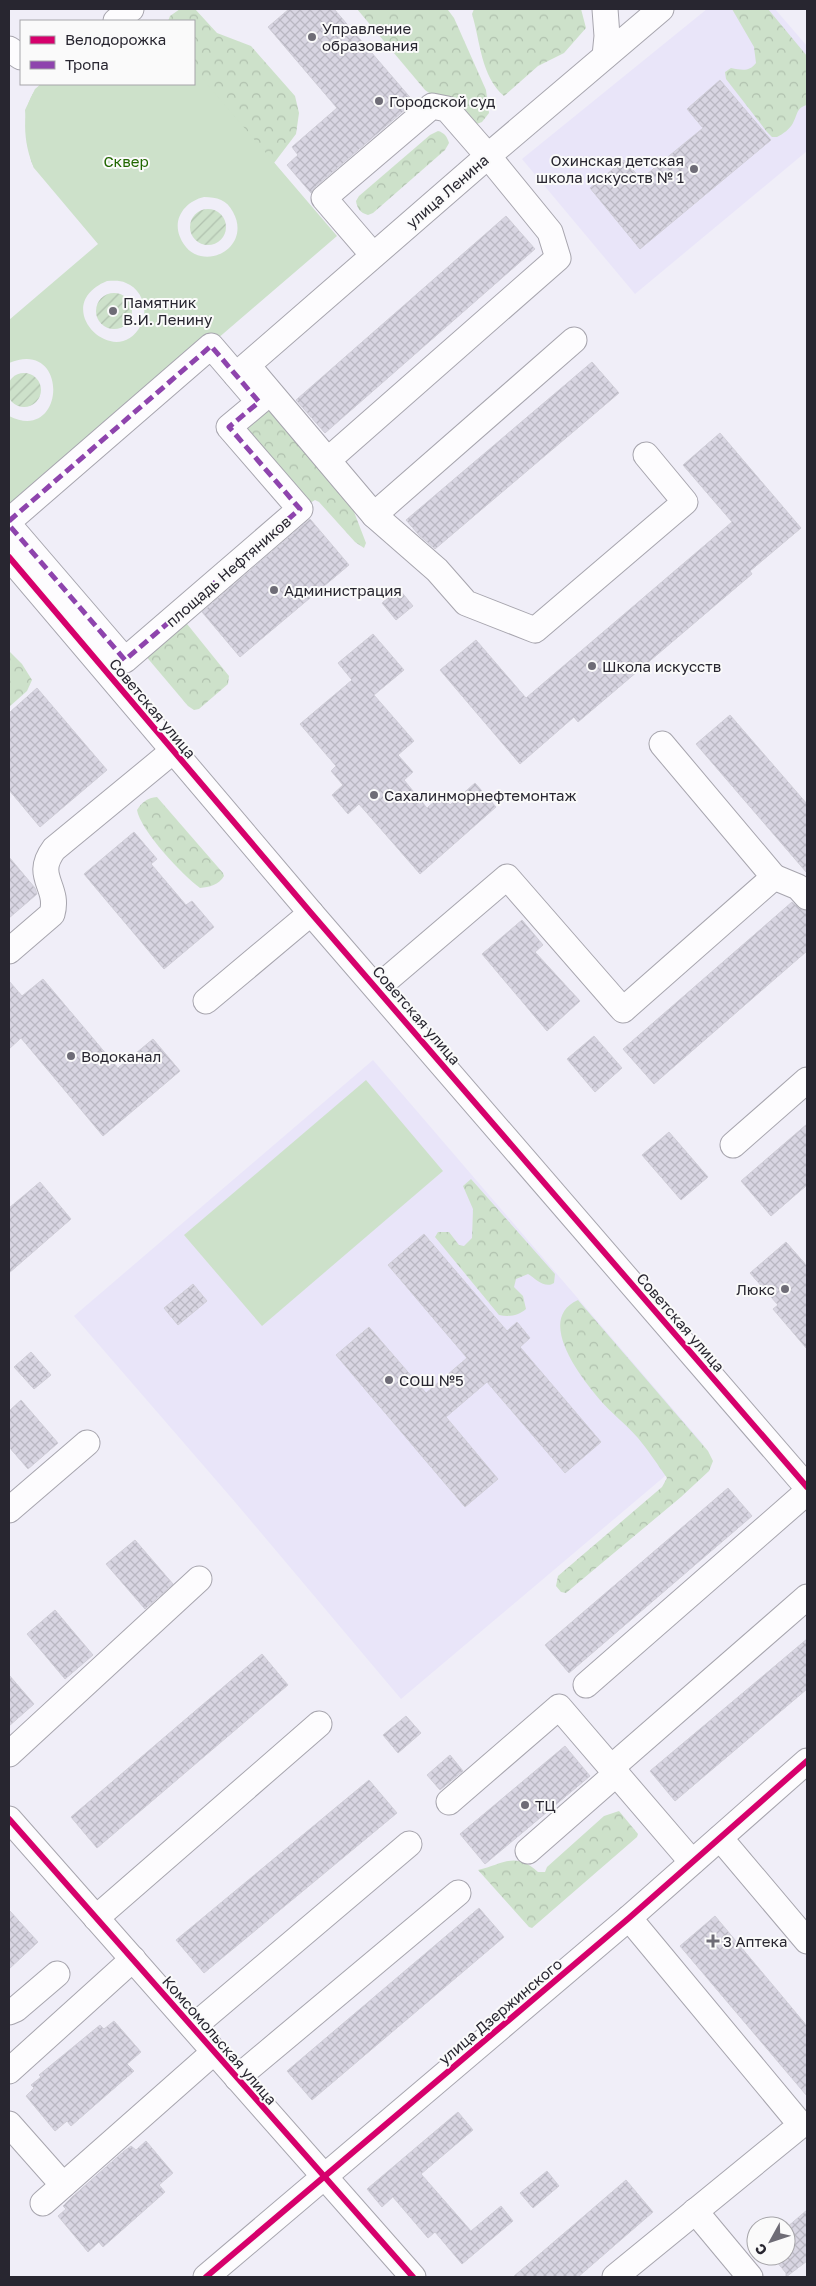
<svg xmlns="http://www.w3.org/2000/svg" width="816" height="2286" viewBox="0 0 816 2286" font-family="'Golos Text',sans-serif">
  <defs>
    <pattern id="forest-crowns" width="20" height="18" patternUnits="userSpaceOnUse" patternTransform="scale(1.25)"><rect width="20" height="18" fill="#cde1ca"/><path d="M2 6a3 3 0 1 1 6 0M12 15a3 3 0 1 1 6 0" fill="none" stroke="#b0c1ae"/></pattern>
    <pattern id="garden-furrows" width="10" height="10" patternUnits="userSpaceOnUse" patternTransform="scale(1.25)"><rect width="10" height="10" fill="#cde1ca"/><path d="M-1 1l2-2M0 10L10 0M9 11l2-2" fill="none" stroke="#b0c1ae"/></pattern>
    <pattern id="building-cross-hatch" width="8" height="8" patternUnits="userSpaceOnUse" patternTransform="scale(1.25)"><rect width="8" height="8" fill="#d8d5e2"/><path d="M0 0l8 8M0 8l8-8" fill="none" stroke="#b9b7c2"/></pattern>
  </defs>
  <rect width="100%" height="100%" fill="#f0eef8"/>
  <g fill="#e9e5f9">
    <polygon points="707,9 775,9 807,46 807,151 635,294 522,159"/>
    <polygon points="373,1060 703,1444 401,1699 235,1502 74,1316"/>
  </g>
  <g fill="url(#forest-crowns)">
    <path d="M180,9H195L217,33L251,46L295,96L299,113L296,134L274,163L300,194L241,222L226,199L34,168C23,143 19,103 41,84H194V21H168L170,16Z"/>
    <polygon points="357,9 448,10 454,18 486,90 489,113 482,122 474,125 425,90"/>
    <path d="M474,9H581L586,28L564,53L538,66L504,96C481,77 480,40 472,14Z"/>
    <path d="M732,9H768L807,56V105C796,108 798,114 793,123C790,129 783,134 777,137H772L767,132L726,79L725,72L731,68C742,70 749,72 756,63L754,47Z"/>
    <path d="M438,131C445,133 447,137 449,143L445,150L373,213L368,215C360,213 357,208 356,201L359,196L430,135Z"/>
    <polygon points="262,401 351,504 366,543 364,548 355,542 319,502 315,500 300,509 229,427"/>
    <polygon points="179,614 229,676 228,684 199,709 194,710 188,706 139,648"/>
    <polygon points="9,651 22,664 32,680 27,691 9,707"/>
    <path d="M157,797L223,873L224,876C219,885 209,887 200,888C183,876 140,830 137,810C142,802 147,798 157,797Z"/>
    <path d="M471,1179L555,1274L554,1283C545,1289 536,1279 528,1274L516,1279L514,1287L523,1296L526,1309C518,1316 509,1317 499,1315L435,1237L438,1232H449L459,1245L464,1246L472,1238L473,1209L463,1186Z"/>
    <path d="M578,1300L708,1451L713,1461L709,1471L681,1497L566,1593L561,1592L556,1586L558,1576L662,1487L667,1478C658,1465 648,1450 638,1438C626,1424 611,1413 600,1400C581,1378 535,1319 578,1300Z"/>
    <path d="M619,1811L638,1834L637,1837L532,1928L529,1927L478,1870C503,1864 515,1851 538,1872H545L547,1867L604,1816Z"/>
  </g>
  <g fill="#cde1ca" fill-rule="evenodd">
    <path d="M194,69L337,236L17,511L9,501V416C66,445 70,337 9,363V320L98,244L34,168L31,160L27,143L25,110L35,89L41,84H194ZM204,197C217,197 227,200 233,212C254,250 196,277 180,237C172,218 186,201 204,197ZM107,281C113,281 120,280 126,283C142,289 149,310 141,325C116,373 47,306 107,281Z"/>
    <polygon points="366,1080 443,1171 262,1326 184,1235"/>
  </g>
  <g fill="url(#garden-furrows)">
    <circle cx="208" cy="227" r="18"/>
    <circle cx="114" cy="311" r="18"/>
    <circle cx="24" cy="390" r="17"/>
  </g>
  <g fill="url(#building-cross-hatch)" stroke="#d0ced8">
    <polygon points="289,9 334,9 414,102 315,187 311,193 287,165 298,155 292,147 337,108 268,27"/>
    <polygon points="720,80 771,140 640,249 590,188 624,160 641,179 703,128 687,109"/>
    <polygon points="506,216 535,249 325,433 296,400"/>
    <polygon points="592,362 619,393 435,549 419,535 406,520"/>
    <polygon points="720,433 801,528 750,571 752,574 578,722 574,717 520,764 440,670 476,640 526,698 732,522 683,465"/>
    <polygon points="310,519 349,565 240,657 202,612"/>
    <polygon points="399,589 413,606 396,620 382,603"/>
    <polygon points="373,634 404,670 374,695 414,741 398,755 413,772 404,780 427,808 442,795 450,805 475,783 496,807 420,874 359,804 348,814 332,795 343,785 331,771 336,766 300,724 352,680 338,663"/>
    <polygon points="37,688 107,770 40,827 9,790 9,713"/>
    <polygon points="730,715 807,804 807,873 696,744"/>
    <polygon points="134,832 157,859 151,864 186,905 192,901 214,927 164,969 84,874"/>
    <polygon points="9,857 35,888 37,894 9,918"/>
    <polygon points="792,902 802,910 807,911 807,951 654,1084 623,1049"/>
    <polygon points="522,920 543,945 535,952 580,1001 547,1031 482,954"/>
    <polygon points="43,979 118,1068 153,1039 180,1071 103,1136 21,1038 9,1049 9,981 22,996"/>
    <polygon points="594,1036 622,1068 595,1092 567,1059"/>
    <polygon points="807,1124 807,1185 771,1216 741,1181"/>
    <polygon points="669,1132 708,1177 681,1200 642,1155"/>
    <polygon points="40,1182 71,1219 9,1273 9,1208"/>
    <polygon points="424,1234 507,1331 517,1322 530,1338 520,1347 601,1442 565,1473 487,1382 446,1417 498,1479 465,1507 336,1355 369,1327 426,1393 467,1358 388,1265"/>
    <polygon points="786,1242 807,1266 807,1349 773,1309 778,1305 750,1273"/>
    <polygon points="193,1284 207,1301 178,1325 164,1308"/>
    <polygon points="31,1352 51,1375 34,1389 14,1367"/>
    <polygon points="21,1400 58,1443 28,1469 9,1447 9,1411"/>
    <polygon points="728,1488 752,1516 569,1673 545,1645"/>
    <polygon points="135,1540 173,1584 145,1609 106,1564"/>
    <polygon points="55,1610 93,1655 65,1679 27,1634"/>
    <polygon points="807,1639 807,1689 675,1801 650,1771"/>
    <polygon points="262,1654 288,1685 97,1848 71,1817"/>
    <polygon points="9,1675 34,1704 9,1726"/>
    <polygon points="406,1716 421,1733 398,1753 383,1735"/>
    <polygon points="565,1746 590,1776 485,1864 460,1834"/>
    <polygon points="450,1755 463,1771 440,1790 427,1775"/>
    <polygon points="369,1780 397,1813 204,1973 176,1940"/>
    <polygon points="479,1908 504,1937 312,2100 287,2071"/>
    <polygon points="9,1910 38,1942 9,1969"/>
    <polygon points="715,1916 807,2026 807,2096 680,1946"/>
    <polygon points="114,2021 141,2052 127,2064 134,2071 71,2126 67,2121 55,2131 26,2096 34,2088 31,2085 41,2077 39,2075 100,2025 104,2029"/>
    <polygon points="458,2112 473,2130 421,2174 471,2231 501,2206 513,2221 462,2264 435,2232 428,2238 393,2197 382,2207 367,2189"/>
    <polygon points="146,2141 173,2173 159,2185 165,2192 103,2247 99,2242 88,2252 58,2216 66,2209 63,2206 72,2197 123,2152 131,2146 136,2150"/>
    <polygon points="547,2171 559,2186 533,2208 520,2193"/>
    <polygon points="626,2180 653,2212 578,2277 513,2277"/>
    <polygon points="807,2210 807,2261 786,2277 786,2273 772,2256 786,2256 786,2228"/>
  </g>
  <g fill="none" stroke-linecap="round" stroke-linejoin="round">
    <defs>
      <g id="minor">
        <polyline points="605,9 607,36 605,56"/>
        <polyline points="116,21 131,9"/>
        <polyline points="9,49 21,57"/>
        <polyline points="254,373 374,515 437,570 466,603 535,630 685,502 646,455"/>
        <polyline points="236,375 488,156 661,9"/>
        <polyline points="328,460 558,258 550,232 488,156 447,109 432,106 324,198 373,255"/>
        <polyline points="374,515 574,340"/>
        <polyline points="9,521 211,346 259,402 229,427 300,509 125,660 9,525"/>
        <polyline points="9,557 311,913 807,1487"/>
        <polyline points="774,877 798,887 807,897"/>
        <path d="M9,951L52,914C60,886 33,877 54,849L173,751"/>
        <polyline points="377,988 507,877 623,1010 774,877 662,744"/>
        <polyline points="206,1001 311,913"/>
        <polyline points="733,1145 807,1080"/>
        <polyline points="9,1510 87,1443"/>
        <polyline points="586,1685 807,1492"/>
        <polyline points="9,1754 199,1579"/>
        <polyline points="612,1767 807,1597"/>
        <polyline points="449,1802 559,1707 692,1862"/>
        <polyline points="9,1819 413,2277"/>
        <polyline points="720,1838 807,1941"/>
        <polyline points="528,1851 617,1773"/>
        <polyline points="96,1918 319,1724"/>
        <polyline points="9,2012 16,2009 57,1974"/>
        <polyline points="193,2027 409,1844"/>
        <polyline points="9,2071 133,1959"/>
        <polyline points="237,2078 458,1893"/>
        <polyline points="9,2124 63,2185"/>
        <polyline points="43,2203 214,2052"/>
        <polyline points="695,2211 750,2277"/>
        <polyline points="206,2277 629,1918 807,1761"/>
        <polyline points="615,2277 801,2125 629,1918"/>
      </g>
    </defs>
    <use href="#minor" stroke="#a7a5ae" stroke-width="27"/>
    <use href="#minor" stroke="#fdfcfe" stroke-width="25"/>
    <polyline stroke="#8e44ad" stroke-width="5" stroke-dasharray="10 5" stroke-linecap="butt" points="9,521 211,346 259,402 229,427 300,509 125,660 9,525"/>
    <defs>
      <g id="cycleway">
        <polyline points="9,557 311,913 807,1487"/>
        <polyline points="9,1819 413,2277"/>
        <polyline points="206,2277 629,1918 807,1761"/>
      </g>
    </defs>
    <use href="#cycleway" stroke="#fafafa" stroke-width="9"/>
    <use href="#cycleway" stroke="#d6006c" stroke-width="6"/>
  </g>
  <g fill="#6e6c76" stroke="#fafafa" stroke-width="2">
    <circle cx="312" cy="37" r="5"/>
    <circle cx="379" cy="101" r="5"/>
    <circle cx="694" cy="169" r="5"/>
    <circle cx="113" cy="311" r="5"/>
    <circle cx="274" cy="590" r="5"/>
    <circle cx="592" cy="666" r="5"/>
    <circle cx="374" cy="795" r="5"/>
    <circle cx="71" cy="1056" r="5"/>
    <circle cx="785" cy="1289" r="5"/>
    <circle cx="389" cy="1380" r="5"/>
    <circle cx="525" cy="1805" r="5"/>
    <path d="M710.5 1933.5h5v5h5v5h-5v5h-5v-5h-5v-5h5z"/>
  </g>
  <g text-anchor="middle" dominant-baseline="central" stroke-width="4" stroke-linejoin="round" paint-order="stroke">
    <g font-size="15" fill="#282630" stroke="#fafafa" text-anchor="start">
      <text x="322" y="28">Управление<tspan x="322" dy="17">образования</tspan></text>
      <text x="389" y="101">Городской суд</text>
      <text x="684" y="160" text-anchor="end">Охинская детская<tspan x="684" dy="17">школа искусств № 1</tspan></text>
      <text x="123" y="302">Памятник<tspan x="123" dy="17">В.И. Ленину</tspan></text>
      <text x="284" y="590">Администрация</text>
      <text x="602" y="666">Школа искусств</text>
      <text x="384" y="795">Сахалинморнефтемонтаж</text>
      <text x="81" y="1056">Водоканал</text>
      <text x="775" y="1289" text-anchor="end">Люкс</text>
      <text x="399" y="1380">СОШ №5</text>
      <text x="535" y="1805">ТЦ</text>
      <text x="723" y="1941">3 Аптека</text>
    </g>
    <g font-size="15" fill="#216700" stroke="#fafafa">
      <text x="126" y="161">Сквер</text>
    </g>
    <g font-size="15" fill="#282630" stroke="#fafafa">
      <text transform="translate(447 191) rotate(-41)">улица Ленина</text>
      <text transform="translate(228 571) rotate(-41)">площадь Нефтяников</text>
      <text transform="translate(153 708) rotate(50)">Советская улица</text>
      <text transform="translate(417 1015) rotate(49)">Советская улица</text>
      <text transform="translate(681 1322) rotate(49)">Советская улица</text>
      <text transform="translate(500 2011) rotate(-40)">улица Дзержинского</text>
      <text transform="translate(220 2040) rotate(49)">Комсомольская улица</text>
    </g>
  </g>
  <rect width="816" height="2286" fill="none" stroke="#282630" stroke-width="20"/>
  <rect x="20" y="20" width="175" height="65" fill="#fafafa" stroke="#a6a5a9"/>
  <rect x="30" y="36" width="25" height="8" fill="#d6006c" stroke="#a6a5a9"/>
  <text x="65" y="45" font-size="15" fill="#282630">Велодорожка</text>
  <rect x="30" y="61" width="25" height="8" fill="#8e44ad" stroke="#a6a5a9"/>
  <text x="65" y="70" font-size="15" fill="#282630">Тропа</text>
  <g transform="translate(771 2241) rotate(230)"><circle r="24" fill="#fafafa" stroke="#a6a5a9"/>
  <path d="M0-4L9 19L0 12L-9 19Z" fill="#6e6c76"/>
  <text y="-8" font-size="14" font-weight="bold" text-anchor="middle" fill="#282630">С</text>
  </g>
</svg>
